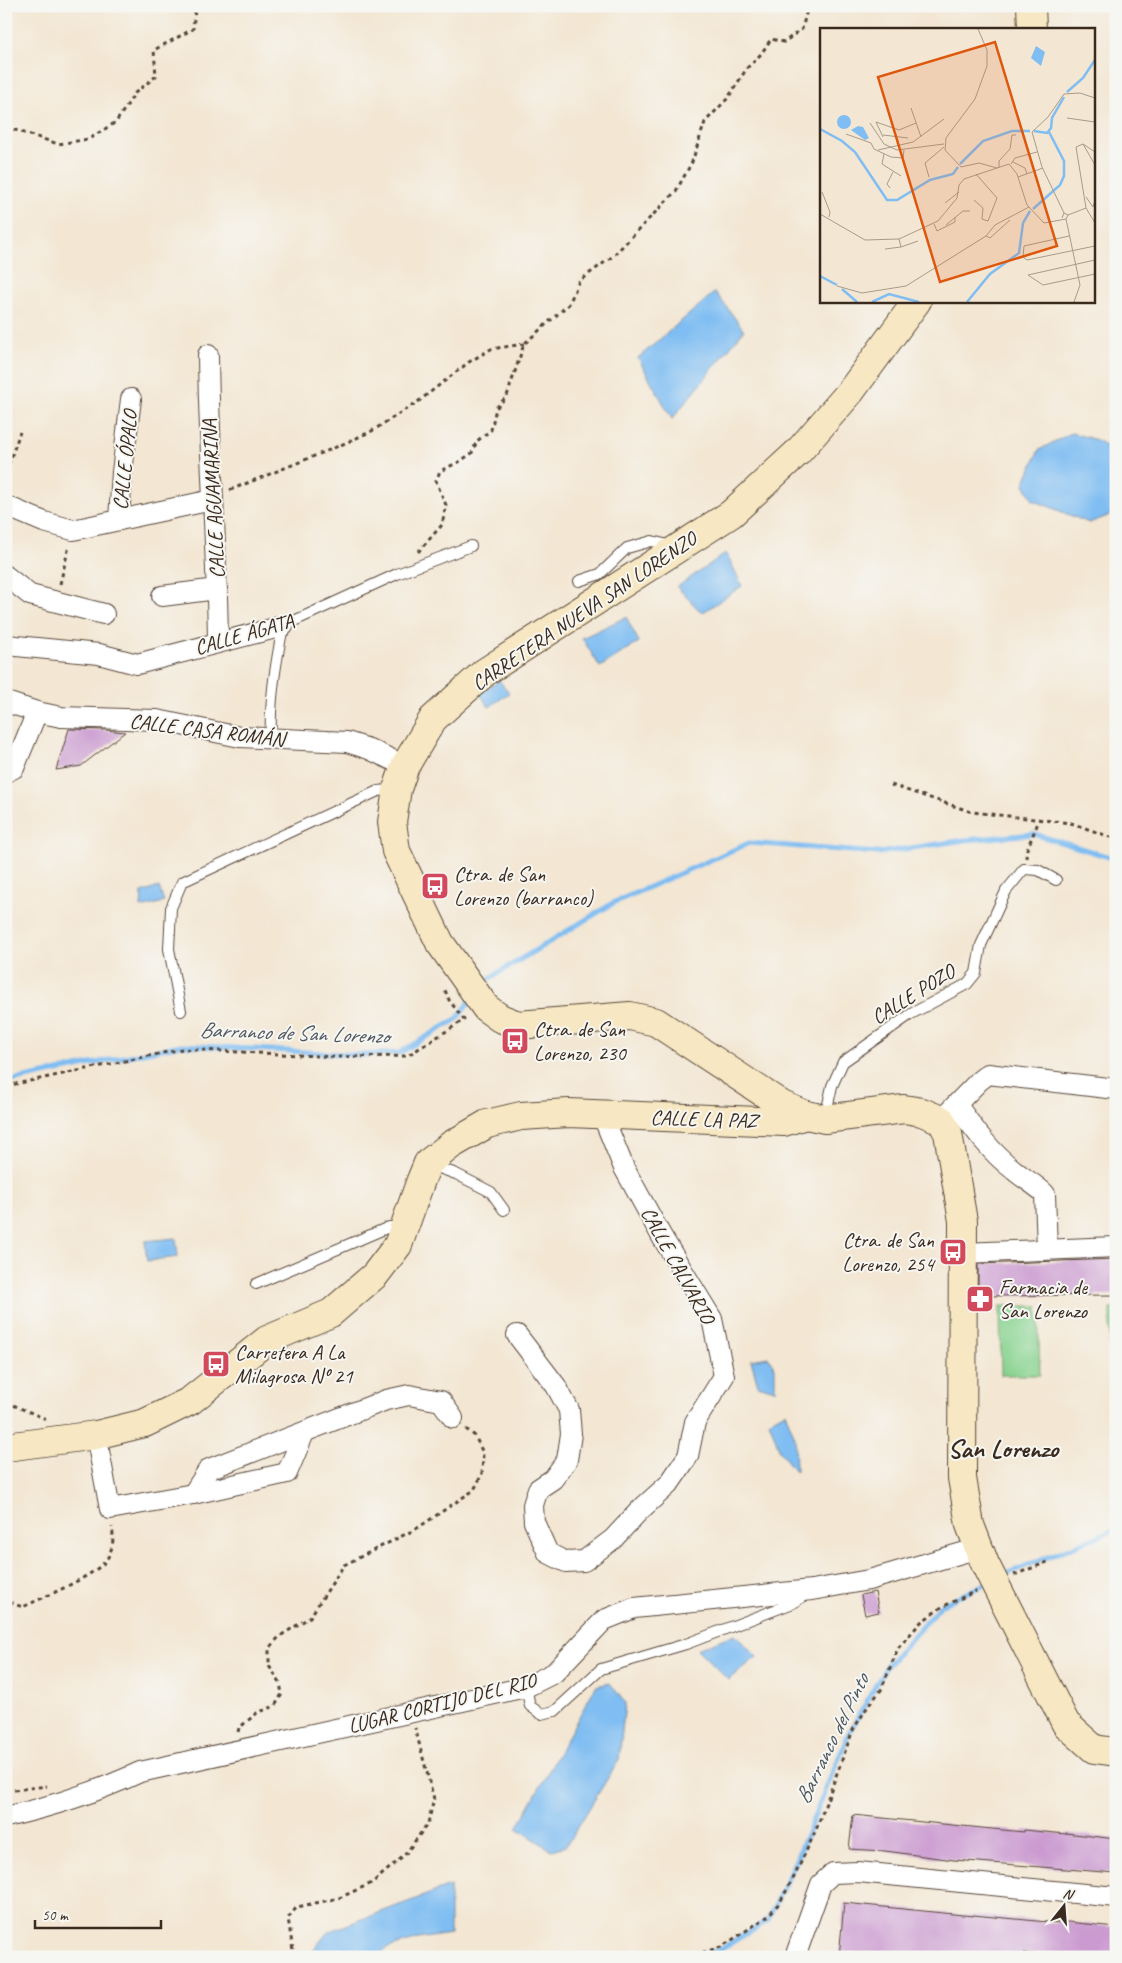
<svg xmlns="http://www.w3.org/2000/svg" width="1122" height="1963" viewBox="0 0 1122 1963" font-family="Caveat,sans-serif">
  <rect width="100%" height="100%" fill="#f6f6f2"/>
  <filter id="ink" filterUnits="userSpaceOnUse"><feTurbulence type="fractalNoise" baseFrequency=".02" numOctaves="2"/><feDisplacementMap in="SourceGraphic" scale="10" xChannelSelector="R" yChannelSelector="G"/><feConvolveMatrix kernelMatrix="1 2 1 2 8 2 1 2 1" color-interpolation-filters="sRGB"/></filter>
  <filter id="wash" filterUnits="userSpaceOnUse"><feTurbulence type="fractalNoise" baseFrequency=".0096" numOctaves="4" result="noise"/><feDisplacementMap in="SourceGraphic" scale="20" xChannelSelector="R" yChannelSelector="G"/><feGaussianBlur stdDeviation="1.12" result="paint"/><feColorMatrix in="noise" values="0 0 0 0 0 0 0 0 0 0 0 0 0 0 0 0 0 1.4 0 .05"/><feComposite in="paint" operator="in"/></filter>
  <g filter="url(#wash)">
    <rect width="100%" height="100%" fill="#f3e6d2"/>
    <g fill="#88d390" stroke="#627e57">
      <polygon points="1000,1306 1038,1306 1040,1375 1001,1375"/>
      <rect x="1110" y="1309" width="6" height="65"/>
    </g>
    <g fill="#7fbdf2" stroke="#5d7488">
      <polygon points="715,292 744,330 672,419 638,358"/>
      <polygon points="1071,433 1097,440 1116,454 1116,513 1089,523 1033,500 1024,484 1039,450"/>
      <polygon points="726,553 742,586 702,613 677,587"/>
      <polygon points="626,617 639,642 600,667 582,638"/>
      <polygon points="499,680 509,693 489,707 480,694"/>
      <polygon points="159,887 164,902 141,908 142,893"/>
      <polygon points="176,1238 178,1257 147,1261 145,1241"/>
      <polygon points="768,1357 775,1368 775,1390 758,1385 751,1360"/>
      <polygon points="785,1412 795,1438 796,1472 780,1452 769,1421"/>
      <polygon points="735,1634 757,1657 728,1680 697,1649"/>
      <polygon points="610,1683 625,1703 619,1760 566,1846 551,1850 517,1828 596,1686"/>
      <polygon points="450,1886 450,1934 418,1939 388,1948 376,1957 313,1957 312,1951 328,1932"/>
    </g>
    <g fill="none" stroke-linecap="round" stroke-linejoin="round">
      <g stroke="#7fbdf2" stroke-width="5">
        <polyline points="480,988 485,981 615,902 749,843 878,853 965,840 1034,834 1116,859"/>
        <polyline points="6,1082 181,1045 359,1055 399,1053 457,1019 471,1000"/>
        <polyline points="1001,1576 1116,1529"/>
        <polyline points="696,1957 720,1950 768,1920 800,1851 850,1731 886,1667 941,1605 987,1583"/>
      </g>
    </g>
    <g id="blocks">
      <g fill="#ca9ad0">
        <polygon points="69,729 105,730 125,732 81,766 56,770"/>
        <polygon points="1116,1259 1116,1295 978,1296 978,1264"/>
        <polygon points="875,1592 879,1612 865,1615 861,1595"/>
        <polygon points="853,1815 982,1828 1024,1832 1024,1830 1066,1834 1066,1833 1116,1839 1116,1873 954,1860 885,1851 849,1849"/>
        <polygon points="844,1903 973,1916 973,1915 1058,1923 1058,1921 1116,1927 1116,1957 1065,1957 1024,1953 1024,1957 839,1957"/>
      </g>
    </g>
  </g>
  <g filter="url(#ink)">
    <use href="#blocks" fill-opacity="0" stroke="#574639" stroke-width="1"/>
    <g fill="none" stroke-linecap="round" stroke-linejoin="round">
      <defs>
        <g id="lane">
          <polyline points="579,581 600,574 627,548 652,541 672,546"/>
          <path d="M271,740C269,702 276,663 283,626L397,574L471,546"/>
          <polyline points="181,1011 169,949 171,908 182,882 378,791 397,789"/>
          <polyline points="825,1118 832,1086 843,1062 911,1014 967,984 976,973 981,945 1006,891 1024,869 1038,870 1056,880"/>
          <polyline points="431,1165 456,1174 491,1192 504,1210"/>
          <polyline points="256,1284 389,1227 403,1227"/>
          <polyline points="526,1687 530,1706 541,1714 555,1711 601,1669 686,1644 793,1603 805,1595"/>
        </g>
        <g id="street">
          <path d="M208,355C209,451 217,547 218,642"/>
          <polyline points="6,506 44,522 73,530 212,500"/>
          <polyline points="119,520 122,472 131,399"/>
          <polyline points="6,576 30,595 104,614"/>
          <polyline points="162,596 217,589"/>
          <polyline points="6,645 99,654 137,664 283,626"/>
          <polyline points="6,702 37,712 61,717 157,720 240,737 347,742 369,749 405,766"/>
          <polyline points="6,772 14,768 37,712"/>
          <path d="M957,1105C973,1128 991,1153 1014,1170C1024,1179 1035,1184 1045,1194L1047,1249"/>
          <polyline points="941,1120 979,1081 988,1074 1116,1089"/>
          <polyline points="963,1253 1116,1247"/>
          <polyline points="517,1335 556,1386 569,1410 571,1434 567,1460 553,1479 538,1489 533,1505 534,1522 548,1553 566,1562 584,1561 613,1539 639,1511 669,1484 688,1456 695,1422 724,1376 712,1319 662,1237 624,1168 602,1114"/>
          <polyline points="96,1435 110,1509 193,1494 287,1473 304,1433"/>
          <polyline points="193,1494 209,1469 386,1400 409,1395 441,1401 453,1418"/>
          <path d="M6,1817C54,1806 95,1793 140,1772L526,1687L554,1673L604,1620L634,1608L812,1590L869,1580L979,1548"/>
          <polyline points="795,1957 821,1884 833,1873 858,1872 1116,1897"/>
        </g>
        <g id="secondary">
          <polyline points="1031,6 1032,29"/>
          <polyline points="917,301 851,391 798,452 731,514 485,672 433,719 405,766 397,789 392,822 396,851 440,943 486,1008 500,1018 518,1025 630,1016 656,1022 782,1105 806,1115 825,1119 904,1109 922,1112 941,1120 948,1133 963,1221 962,1478 970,1525 985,1564 1066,1724 1094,1749 1116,1752"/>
          <polyline points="6,1447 96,1435 145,1423 190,1401 267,1340 331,1313 375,1275 398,1245 421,1180 428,1163 451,1145 487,1124 521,1116 569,1113 784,1122 806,1115"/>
        </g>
      </defs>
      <use href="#lane" stroke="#574639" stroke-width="12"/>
      <use href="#street" stroke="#574639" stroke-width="22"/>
      <use href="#secondary" stroke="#574639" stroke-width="30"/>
      <g stroke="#574639" stroke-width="3" stroke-dasharray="4 4" stroke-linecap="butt">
        <polyline points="6,127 58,144 89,139 116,122 135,93 156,76 154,50 193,29 195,9 202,6"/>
        <polyline points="6,472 20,432"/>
        <polyline points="230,490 334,448 372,431 419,401 469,362 491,349 524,344"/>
        <polyline points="418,552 442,525 446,505 436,481 440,471 459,462 472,453 477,441 491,430 496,408 507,396 524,344 569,304 579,281 612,257 676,191 692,162 705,122 728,98 747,68 761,54 771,39 784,42 802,29 808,6"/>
        <polyline points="60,584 69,546"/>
        <polyline points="891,785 972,812 1071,823 1116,839"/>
        <polyline points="1026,858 1027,849 1040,818"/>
        <polyline points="6,1086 182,1049 337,1057 407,1056 464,1020 449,1000 445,990"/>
        <polyline points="6,1402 46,1419"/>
        <polyline points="1014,1575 1050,1561"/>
        <path d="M6,1596L8,1602L23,1607C41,1598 101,1574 108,1557C113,1548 114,1537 112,1527"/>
        <polyline points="238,1732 239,1728 257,1713 275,1706 282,1694 280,1683 269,1666 269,1648 280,1636 310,1617 344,1565 416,1529 474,1490 482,1474 483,1453 475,1436 466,1429"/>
        <polyline points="6,1791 47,1786"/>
        <polyline points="294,1957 288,1918 297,1907 339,1898 372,1883 404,1856 428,1823 434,1799 415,1728"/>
        <polyline points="687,1957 721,1947 767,1917 780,1902 794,1877 816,1830 853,1730 868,1706 881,1690 898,1648 921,1622 942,1607 976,1591"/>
      </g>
      <use href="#lane" stroke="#fff" stroke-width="10"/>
      <use href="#street" stroke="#fff" stroke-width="20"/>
      <use href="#secondary" stroke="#f7e8c3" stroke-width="28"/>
    </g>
  </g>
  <defs>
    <symbol id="bus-square" viewBox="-11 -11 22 22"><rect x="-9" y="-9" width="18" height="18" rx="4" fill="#d1495b" stroke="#f6f6f2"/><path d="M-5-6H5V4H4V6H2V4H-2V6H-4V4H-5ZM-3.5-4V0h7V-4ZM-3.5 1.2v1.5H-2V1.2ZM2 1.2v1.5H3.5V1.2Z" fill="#fff"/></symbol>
    <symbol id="pharmacy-square" viewBox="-11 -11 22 22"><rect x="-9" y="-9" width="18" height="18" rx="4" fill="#d1495b" stroke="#f6f6f2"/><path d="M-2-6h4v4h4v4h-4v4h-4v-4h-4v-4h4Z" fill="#fff"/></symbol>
  </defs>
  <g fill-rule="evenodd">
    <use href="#bus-square" x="419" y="870" width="32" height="32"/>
    <use href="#bus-square" x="499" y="1025" width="32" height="32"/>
    <use href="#bus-square" x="937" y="1236" width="32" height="32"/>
    <use href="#pharmacy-square" x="964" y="1283" width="32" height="32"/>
    <use href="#bus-square" x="200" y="1348" width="32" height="32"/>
  </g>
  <g text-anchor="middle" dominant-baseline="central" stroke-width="4" stroke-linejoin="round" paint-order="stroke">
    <g font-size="21" fill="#3b2a1e" stroke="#f6f6f2">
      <text transform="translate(125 460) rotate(-84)">CALLE ÓPALO</text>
      <text transform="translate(213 499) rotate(-93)">CALLE AGUAMARINA</text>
      <text transform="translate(584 611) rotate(-34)">CARRETERA NUEVA SAN LORENZO</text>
      <text transform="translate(244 634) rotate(-16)">CALLE ÁGATA</text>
      <text transform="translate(207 730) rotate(7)">CALLE CASA ROMÁN</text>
      <text transform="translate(913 994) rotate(-32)">CALLE POZO</text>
      <text transform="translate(704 1119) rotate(2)">CALLE LA PAZ</text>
      <text transform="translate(678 1265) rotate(61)">CALLE CALVARIO</text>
      <text transform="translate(442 1703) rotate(-14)">LUGAR CORTIJO DEL RIO</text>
    </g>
    <g font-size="21" fill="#3b2a1e" stroke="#f6f6f2" text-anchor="start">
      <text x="454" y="874">Ctra. de San<tspan x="454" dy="24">Lorenzo (barranco)</tspan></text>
      <text x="534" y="1029">Ctra. de San<tspan x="534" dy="24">Lorenzo, 230</tspan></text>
      <text x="934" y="1240" text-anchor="end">Ctra. de San<tspan x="934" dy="24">Lorenzo, 254</tspan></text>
      <text x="999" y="1287">Farmacia de<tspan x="999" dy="24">San Lorenzo</tspan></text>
      <text x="235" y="1352">Carretera A La<tspan x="235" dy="24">Milagrosa Nº 21</tspan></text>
    </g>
    <g font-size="22" font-style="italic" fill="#4f565e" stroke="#f6f6f2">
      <text transform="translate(294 1033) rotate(2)">Barranco de San Lorenzo</text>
      <text transform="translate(832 1739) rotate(-64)">Barranco del Pinto</text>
    </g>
    <g font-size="26" font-weight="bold" fill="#3b2a1e" stroke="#f6f6f2">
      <text x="1003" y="1448">San Lorenzo</text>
    </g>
  </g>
  <g transform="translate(820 28)">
    <rect width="275" height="275" fill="#f3e6d2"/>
    <path d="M216,18L225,24L221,38L211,30ZM17 94a7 7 0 1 1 14 0a7 7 0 1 1-14 0ZM38,98L43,99L49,110L45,112L31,102Z" fill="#7fbdf2"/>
    <path fill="none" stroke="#7fbdf2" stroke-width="2.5" d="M247,64L263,50L275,32M0,101L22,113L35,124L67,172H77L110,152L133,146L138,139M214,103L227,105L231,100L232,90L244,69M140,136L163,113L192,103H210M213,181L240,157L244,148V133L229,104M0,248L17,257M22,261L37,274M52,274L69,266L99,274M147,274L170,246L199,225L203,195L210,183"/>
    <path fill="none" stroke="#a99b8a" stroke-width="1" d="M158,1L167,22V38L155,71L126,110L125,122L141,139L159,135L177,140M91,80L101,109M247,90L275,94M56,94L79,102L96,95M56,94L63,109M50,95L64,116L77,122L124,116M26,106L51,115L54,121L71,129L83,130L84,122M63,107L88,110M263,116L275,137M58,122L93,114L124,91M64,126L62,136L81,148M193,134L205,140L207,146M191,136L195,130L217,124M179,140V133L190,121L192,107H196M109,149L105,135L124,119M198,149L223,140M70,160L67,156L73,144M2,164L10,184L9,189M266,169L273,179L274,175M154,172L163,180L162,191L168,193L177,170L156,146M125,175L139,164M266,180L275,195M244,185L222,139L212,104L228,89L244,66L260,65L275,70M0,186L45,212L79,211L118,193L137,170L139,157L144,151L189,136L197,146L207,177L224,195L246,191L248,187M242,190L244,185L248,187L266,180L256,119L263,116L275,124M246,191L260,257L254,274M114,196L117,203L135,194V189M126,197L143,183H150M166,208L170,210L190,192M249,208L204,218L203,229L207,232L275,218M79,211L81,219L98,213M65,221L81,219M275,232L208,247L223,257L275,246M17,258L42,265L86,258L166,208L175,197L209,179"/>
    <path fill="#df570d" fill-opacity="0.15" stroke="#df570d" stroke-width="2.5" d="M175,14L237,218L120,254L58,49Z"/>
    <rect width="275" height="275" fill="none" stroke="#3b2a1e" stroke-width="2.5"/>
  </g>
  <rect width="1122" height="1963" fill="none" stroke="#f6f6f2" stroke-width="25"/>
  <g transform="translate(1064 1906) rotate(17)" stroke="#f6f6f2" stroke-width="4" paint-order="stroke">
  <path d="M0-4L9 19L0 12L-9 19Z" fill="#3b2a1e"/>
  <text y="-8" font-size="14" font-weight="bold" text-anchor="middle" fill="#3b2a1e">N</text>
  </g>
  <path d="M35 1920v8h126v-8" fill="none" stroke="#3b2a1e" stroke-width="2.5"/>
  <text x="42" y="1920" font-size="15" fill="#3b2a1e" stroke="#f6f6f2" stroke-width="4" paint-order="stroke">50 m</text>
</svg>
